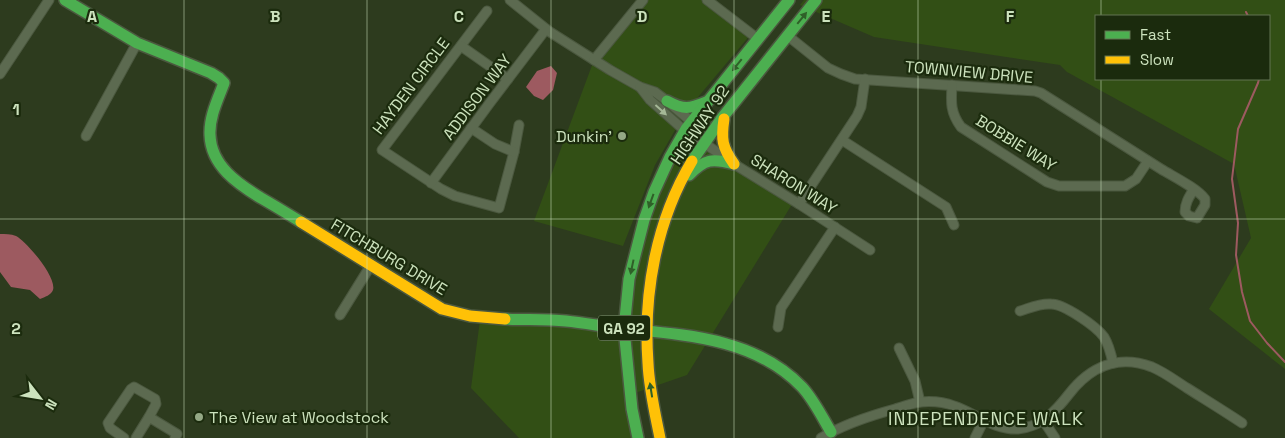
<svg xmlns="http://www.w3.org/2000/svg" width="1285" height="438" viewBox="0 0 1285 438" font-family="'Space Grotesk',sans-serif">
  <rect width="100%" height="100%" fill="#2d3b1e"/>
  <g fill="#324f15" fill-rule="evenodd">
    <polygon points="643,0 707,0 751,34 688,109 685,116 678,125 655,165 623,246 534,221 594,60"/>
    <path d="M804,0H1285V369L1209,309L1251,238L1234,164L1067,72L1060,65L874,37L800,5ZM1096,16H1269V79H1096Z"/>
    <polygon points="679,134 794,201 687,375 635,393 641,438 519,438 471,388 480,320 623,331 638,220"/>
  </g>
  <g fill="#9d5a60">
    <polygon points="551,66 557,73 553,90 543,100 534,96 526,87 537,71"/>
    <path d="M0,234C5,234 11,234 16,236C26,241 57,277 53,290C51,295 45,297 40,299L30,290L11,287L0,272Z"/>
  </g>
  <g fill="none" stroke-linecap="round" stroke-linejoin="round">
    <g stroke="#9d5a60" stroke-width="2">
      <polyline points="1246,12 1248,16"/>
      <polyline points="1259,79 1258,83 1238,129 1232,179 1238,223 1236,255 1242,292 1250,321 1267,343 1285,362"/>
    </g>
    <defs>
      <g id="street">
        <polyline points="510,0 550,32 610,70 640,87 655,92 667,101 692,122 703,142"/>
        <polyline points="707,0 758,39"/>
        <polyline points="487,11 382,150 441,189 455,196 499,208 514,152 519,125"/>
        <path d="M788,36L828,68L841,74L855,79L1035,91L1041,93C1081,118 1121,144 1161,169C1174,177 1197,188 1205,199V205L1197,218L1189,216L1185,212C1185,203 1189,197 1194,189"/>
        <polyline points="461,46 508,79"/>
        <polyline points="594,60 643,0"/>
        <polyline points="0,74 49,0"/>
        <path d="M952,85C951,102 950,112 961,127L1047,182L1059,186H1125L1136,179L1148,161"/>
        <polyline points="640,87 650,100 685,131 704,143 734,164 799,204 870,250"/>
        <polyline points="471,128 495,144 514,152"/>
        <polyline points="86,136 137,43"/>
        <polyline points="842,140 946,207 954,225"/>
        <polyline points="431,183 489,104 546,29"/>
        <polyline points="799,204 857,116 861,107 865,79"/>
        <path d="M1020,311C1030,308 1040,303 1051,304C1064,304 1096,326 1104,337C1109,345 1111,354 1113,363"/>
        <polyline points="340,315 371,265"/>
        <polyline points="778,327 781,308 835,227"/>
        <polyline points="899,348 915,381 920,402"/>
        <polyline points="1043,420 1055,438"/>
        <polyline points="124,438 110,428 108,423 131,389 134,387 155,399 156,404 149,417"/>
        <polyline points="136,438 149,417 177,434 175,438"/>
        <path d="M821,438C844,424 869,416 895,409C903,407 912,403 920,402C931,401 944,402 954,406C975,413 994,430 1018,429C1041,427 1055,412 1069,394C1090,367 1118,354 1152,367C1164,372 1176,381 1187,388C1206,400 1224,411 1242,423"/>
        <polyline points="975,438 984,420"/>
      </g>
      <g id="fast">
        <path d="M65,0L137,43L211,73L219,78L224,83C218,99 209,117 210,135C211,166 238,184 261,198C275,206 288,214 301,222"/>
        <path d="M667,101C684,110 689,109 706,102"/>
        <polyline points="692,161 722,118 816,0"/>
        <path d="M689,175C705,159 712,158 734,164"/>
        <path d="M505,319C525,320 546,319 566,321C586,323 606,327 626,329C689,335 756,339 802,387C814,400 822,417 831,432"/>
        <polyline points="638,438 632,409 624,329 629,279 644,220 654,192 670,157 686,129 789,0"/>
      </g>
      <g id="slow">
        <path d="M724,119C721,139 722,147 734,164"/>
        <polyline points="301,222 442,309 470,316 505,319"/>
        <path d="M660,438C655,413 649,388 648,363C643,294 656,221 692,161"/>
      </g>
    </defs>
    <use href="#street" stroke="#4b583f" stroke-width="11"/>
    <use href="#fast" stroke="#4b583f" stroke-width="14"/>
    <use href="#slow" stroke="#4b583f" stroke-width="14"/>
    <use href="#street" stroke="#5c6a50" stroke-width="9"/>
    <use href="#fast" stroke="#4caf50" stroke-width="11"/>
    <use href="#slow" stroke="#ffc107" stroke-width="11"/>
  </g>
  <defs><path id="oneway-solid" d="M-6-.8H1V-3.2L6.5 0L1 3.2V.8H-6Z" transform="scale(1.25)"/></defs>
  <g fill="#2f6028">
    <use href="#oneway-solid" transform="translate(802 18) rotate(-51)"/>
    <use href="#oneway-solid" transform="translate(737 65) rotate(129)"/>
    <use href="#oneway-solid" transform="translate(651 201) rotate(110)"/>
    <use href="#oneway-solid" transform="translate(632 267) rotate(102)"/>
    <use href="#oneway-solid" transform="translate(651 390) rotate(-99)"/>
  </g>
  <use fill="#a5b897" href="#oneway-solid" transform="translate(661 110) rotate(42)"/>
  <path fill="none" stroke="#cce2bd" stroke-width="1" stroke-opacity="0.55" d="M184,0V438M367,0V438M551,0V438M734,0V438M918,0V438M1101,0V16M1101,79V438M0,219H1285"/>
  <g fill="#94a885" stroke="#1b2b0d" stroke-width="2">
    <circle cx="622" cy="136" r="5"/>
    <circle cx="199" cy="417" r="5"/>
  </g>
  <g text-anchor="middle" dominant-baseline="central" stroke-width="4.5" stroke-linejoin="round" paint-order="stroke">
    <rect fill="#1b2b0d" stroke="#97ab88" stroke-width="1" x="598" y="315.5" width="52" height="25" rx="4"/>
    <g font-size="15" font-weight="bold" fill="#cce2bd">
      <text x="624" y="328">GA 92</text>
    </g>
    <g font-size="16" fill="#cce2bd" stroke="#1b2b0d">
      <text transform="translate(969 72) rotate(5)">TOWNVIEW DRIVE</text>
      <text transform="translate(411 86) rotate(-53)">HAYDEN CIRCLE</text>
      <text transform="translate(477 97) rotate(-53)">ADDISON WAY</text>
      <text transform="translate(700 125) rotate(-56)">HIGHWAY 92</text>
      <text transform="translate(1016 143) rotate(32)">BOBBIE WAY</text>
      <text transform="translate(794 184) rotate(32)">SHARON WAY</text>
      <text transform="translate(389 257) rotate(31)">FITCHBURG DRIVE</text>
    </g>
    <g font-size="16" fill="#cce2bd" stroke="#1b2b0d" text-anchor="end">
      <text x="612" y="136">Dunkin'</text>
      <text x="209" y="417" text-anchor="start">The View at Woodstock</text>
    </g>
    <g font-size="18" letter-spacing="1" fill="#cce2bd" stroke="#1b2b0d">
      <text x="986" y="418">INDEPENDENCE WALK</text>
    </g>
  </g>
  <g font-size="16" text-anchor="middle" font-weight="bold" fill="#cce2bd" stroke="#1b2b0d" stroke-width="4.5" stroke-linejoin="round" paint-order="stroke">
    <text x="92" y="22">A</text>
    <text x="275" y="22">B</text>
    <text x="459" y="22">C</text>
    <text x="642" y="22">D</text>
    <text x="826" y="22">E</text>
    <text x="1010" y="22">F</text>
    <text x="16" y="115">1</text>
    <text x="16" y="334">2</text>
  </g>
  <rect x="1095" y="15" width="175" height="65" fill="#1b2b0d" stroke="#627453"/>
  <rect x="1105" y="31" width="25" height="8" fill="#4caf50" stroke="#627453"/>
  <text x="1140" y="40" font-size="15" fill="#cce2bd">Fast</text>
  <rect x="1105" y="56" width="25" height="8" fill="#ffc107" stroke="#627453"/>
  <text x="1140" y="65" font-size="15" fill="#cce2bd">Slow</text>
  <g transform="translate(40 398) rotate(121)" stroke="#1b2b0d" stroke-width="4" paint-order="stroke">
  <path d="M0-4L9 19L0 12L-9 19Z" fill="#cce2bd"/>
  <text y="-8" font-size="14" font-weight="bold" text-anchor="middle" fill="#cce2bd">N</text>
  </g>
</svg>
